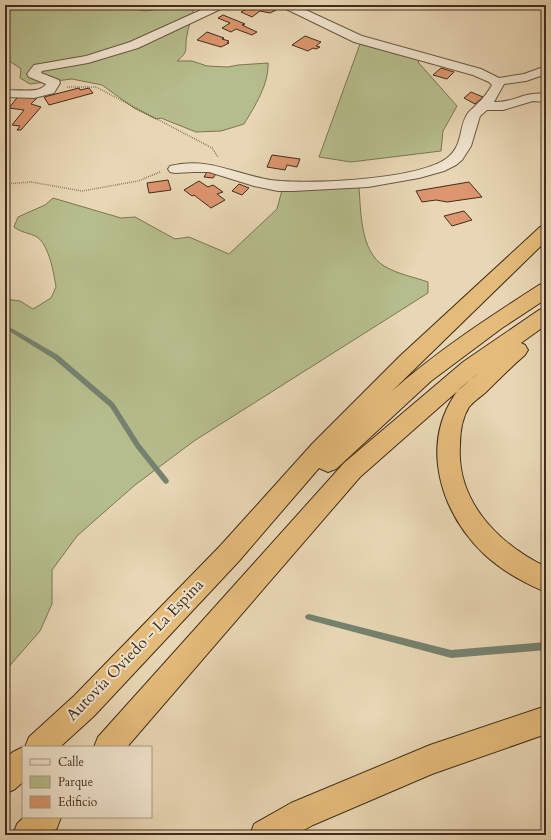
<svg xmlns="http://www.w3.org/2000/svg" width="551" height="840" viewBox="0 0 551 840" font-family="Cardo,serif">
  <rect width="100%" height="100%" fill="#e8d6b4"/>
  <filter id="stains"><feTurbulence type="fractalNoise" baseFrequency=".005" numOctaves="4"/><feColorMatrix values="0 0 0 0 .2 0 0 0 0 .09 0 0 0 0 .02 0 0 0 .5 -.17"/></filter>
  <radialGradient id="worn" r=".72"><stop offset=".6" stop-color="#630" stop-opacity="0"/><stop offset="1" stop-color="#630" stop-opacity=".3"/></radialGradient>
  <g fill="#b6bd8c" stroke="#7b7553">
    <path d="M5,5H117L145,11L169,7H183L193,10V13C191,20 188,28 187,35C184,49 190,51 177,61H192L207,66L228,67L238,65L268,63C269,84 255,106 244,124L221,131L196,132L161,118L156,119L134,108L102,85L72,79L30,84L20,78L21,69L5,58Z"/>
    <polygon points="360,44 420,60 418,62 457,106 443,131 441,151 351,162 319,157"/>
    <path d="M359,187C361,212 360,251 384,266C397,274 414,277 428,282V293L194,441L135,485L77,536L52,570V604L40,631L5,671V299L20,301L33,309L51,298L56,287C54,274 49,245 37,237C30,233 22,233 14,227L18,217L45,205L53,198L121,218L135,217L175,239L189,237L229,254L277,209L282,190Z"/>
  </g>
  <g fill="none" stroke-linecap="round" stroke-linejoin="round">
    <g fill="#75826f" fill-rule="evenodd">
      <polygon points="5,326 13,329 58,355 114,403 140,444 168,479 169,481 168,483 166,484 164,483 136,448 110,407 54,359 9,331 5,330"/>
      <polygon points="309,614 451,650 546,642 546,650 451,658 309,620 306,619 305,617 306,615"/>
    </g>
  </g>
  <g fill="#dd966f" stroke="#402d1a">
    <polygon points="254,5 258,7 265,5 276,10 270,13 260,11 252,17 241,12"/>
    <polygon points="223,15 245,24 242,25 257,32 252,35 236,29 231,32 222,28 230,23 218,18"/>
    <polygon points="207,32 224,38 222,39 229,41 227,43 229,43 221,47 197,40"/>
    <polygon points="305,36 321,42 316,46 320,47 316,49 313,48 308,51 292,45"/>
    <polygon points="441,68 454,72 447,79 433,75"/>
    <polygon points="79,88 80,90 89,88 93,93 49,105 44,97"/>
    <polygon points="471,92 483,97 475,104 464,98"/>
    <polygon points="20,94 38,97 31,104 41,107 21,130 17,130 20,126 12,125 24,110 9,108"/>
    <polygon points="272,155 300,159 297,167 287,165 285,170 267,167"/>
    <polygon points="207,172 216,174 213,178 204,177"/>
    <polygon points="168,180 171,190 149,193 147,183"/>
    <polygon points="199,181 208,187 213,185 223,192 217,194 225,200 211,208 194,195 192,196 184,190"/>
    <polygon points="469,182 482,197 447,202 436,200 422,202 416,191"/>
    <polygon points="239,184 249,188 242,195 232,191"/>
    <polygon points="464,211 472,220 452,226 444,216"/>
  </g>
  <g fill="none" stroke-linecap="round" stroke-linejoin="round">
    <defs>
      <g id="street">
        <path d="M212,5H227L225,7L138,48L88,63L42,71L41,73L59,80L60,83L54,93L34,98L5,97V91C16,88 39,95 46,84L29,77L27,74L34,65L86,56L130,42Z"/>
        <path d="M280,5H295L362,36L481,69L499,78L524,74L546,66V74L526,81L504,84L494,102C513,103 525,91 546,94V102L533,101L503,110H487L480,116L471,146L462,160L456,165L444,171L419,178L368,187L293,191H278L254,186L209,172H194L175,173L170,172L168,169L170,166C205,157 231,172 265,179C299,186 419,180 447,158C464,145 458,127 468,113C471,109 475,107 477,104C483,99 488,92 492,85L489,82L473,75L354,42L282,7Z"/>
      </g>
      <g id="highway">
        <path d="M546,225V241L391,392C437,351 488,318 539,285L546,283V299L502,328L431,381L336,469L328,472L319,468L239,561L94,716L60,747H25L29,737L74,696L221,545L313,443L400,356L540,227Z"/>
        <path d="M546,308V325L521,343L525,345L528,350L525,355C511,367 498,380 485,393C480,397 473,402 469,407C462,418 460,433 460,445C456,502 499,544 546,567V592C524,583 501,570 484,554C442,514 420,448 454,396C459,387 470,381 478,373L360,477L127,747H94L98,737L344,463L463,362L539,310Z"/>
        <polygon points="546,706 546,734 432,774 313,825 295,835 250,835 254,824 291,803 430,745"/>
        <polygon points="23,747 23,782 15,789 5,794 5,759 13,752"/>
        <polygon points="24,817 61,817 57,828 50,835 13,835 17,824"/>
      </g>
    </defs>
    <use href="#street" stroke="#6a5740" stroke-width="2"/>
    <use href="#highway" stroke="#402d1a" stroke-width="2"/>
    <g stroke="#402d1a" stroke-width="1.5" stroke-dasharray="0.5 1.5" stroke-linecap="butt">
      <polyline points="67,87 96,87 212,148 218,157"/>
      <polyline points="5,184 31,182 82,191 138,181 160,172"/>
    </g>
    <use href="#street" fill="#f0e4ce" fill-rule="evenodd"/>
    <use href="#highway" fill="#e4bb7a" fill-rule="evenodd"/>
  </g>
  <g text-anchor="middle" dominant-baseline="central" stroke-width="4" stroke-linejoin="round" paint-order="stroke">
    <g font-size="16" fill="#402d1a" stroke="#f0e4ce">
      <text transform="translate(135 650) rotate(-46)">Autovía Oviedo - La Espina</text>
    </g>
  </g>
  <rect width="551" height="840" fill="none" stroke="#e8d6b4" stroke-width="20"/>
  <rect x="6" y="6" width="539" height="828" fill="none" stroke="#402d1a" stroke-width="2"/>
  <rect x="10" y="10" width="531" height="820" fill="none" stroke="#402d1a"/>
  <rect x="22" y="746" width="130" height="72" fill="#f0e4ce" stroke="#aa9b86"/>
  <rect x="30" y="759" width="20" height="6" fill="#f0e4ce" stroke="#aa9b86"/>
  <text x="58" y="766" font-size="12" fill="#402d1a">Calle</text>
  <rect x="30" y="776" width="20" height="12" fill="#b6bd8c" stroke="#aa9b86"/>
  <text x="58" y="786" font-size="12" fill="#402d1a">Parque</text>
  <rect x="30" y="796" width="20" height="12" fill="#dd966f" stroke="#aa9b86"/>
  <text x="58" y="806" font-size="12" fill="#402d1a">Edificio</text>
  <rect width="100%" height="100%" filter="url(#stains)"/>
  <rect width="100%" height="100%" fill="url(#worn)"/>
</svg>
